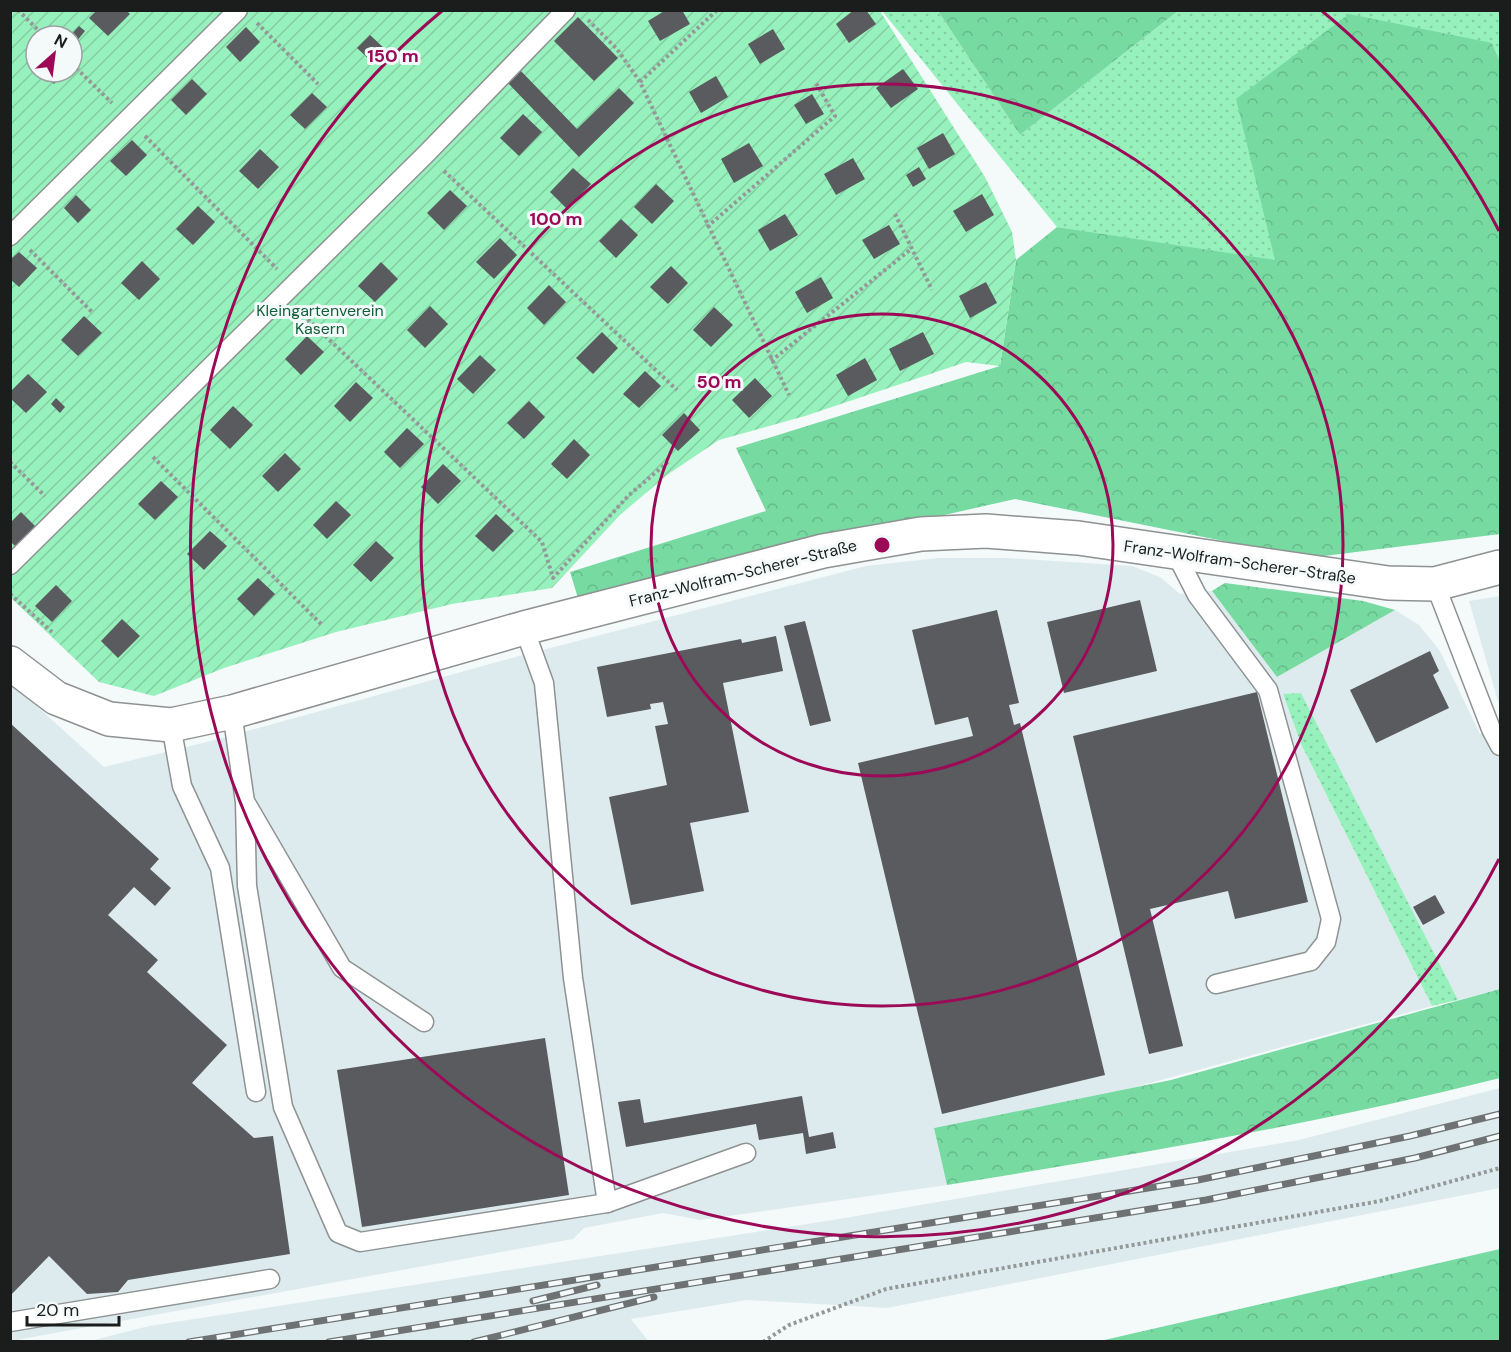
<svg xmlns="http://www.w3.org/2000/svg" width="1511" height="1352" viewBox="0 0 1511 1352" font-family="'DM Sans',sans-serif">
  <defs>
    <pattern id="grass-dots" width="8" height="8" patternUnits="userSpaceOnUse" patternTransform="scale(1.5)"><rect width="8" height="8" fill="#97f1bc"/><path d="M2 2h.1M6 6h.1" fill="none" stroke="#82cea1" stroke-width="1.8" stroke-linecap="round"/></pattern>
    <pattern id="forest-crowns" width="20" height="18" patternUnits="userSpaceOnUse" patternTransform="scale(1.5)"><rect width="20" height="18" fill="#76daa1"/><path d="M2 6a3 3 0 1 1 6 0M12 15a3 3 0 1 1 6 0" fill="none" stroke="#66bb8a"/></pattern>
    <pattern id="garden-furrows" width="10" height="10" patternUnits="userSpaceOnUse" patternTransform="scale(1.5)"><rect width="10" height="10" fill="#97f1bc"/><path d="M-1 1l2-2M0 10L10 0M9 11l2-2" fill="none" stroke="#82cea1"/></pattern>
  </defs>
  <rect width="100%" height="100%" fill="#f4f9fa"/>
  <g fill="#deebee">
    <polygon points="938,558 1007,558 1132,566 1160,577 1180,594 1212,591 1277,677 1395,610 1419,625 1440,651 1480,734 1500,725 1500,989 1458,1000 1301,694 1283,694 1301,744 1432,1006 1132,1088 934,1128 947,1185 700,1220 663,1213 584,1228 573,1239 11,1341 10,682 104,767 211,741 508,659 866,566"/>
    <polygon points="1500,596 1500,708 1469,601"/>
    <polygon points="1500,1088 1500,1188 887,1308 747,1300 631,1319 649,1342 90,1341 149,1326 833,1220 1299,1140"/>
  </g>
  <g fill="url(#grass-dots)">
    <polygon points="882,11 938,11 1020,135 1178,11 1500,11 1500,62 1492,43 1275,261 1057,227"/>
    <polygon points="1301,693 1458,1000 1432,1006 1301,744 1283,694"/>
  </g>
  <g fill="url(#forest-crowns)">
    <polygon points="938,11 1178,11 1020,135"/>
    <polygon points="1349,14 1492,43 1500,62 1500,534 1308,558 1015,499 578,598 570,572 766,511 736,448 1000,366 1016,260 1057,227 1275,260 1236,99"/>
    <polygon points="1225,583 1363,601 1395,610 1277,677 1212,591"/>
    <path d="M1500,989V1078C1318,1124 1133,1155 947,1185L934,1128L1171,1080Z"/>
    <polygon points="1500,1249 1500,1341 1100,1341"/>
  </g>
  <path fill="url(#garden-furrows)" fill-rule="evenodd" d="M10,11H880L985,177L1012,232L1016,260L1000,366L966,362L805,416L719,440L667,475L620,515L552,588L452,604L336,632L224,668L154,696L99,682L11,598ZM36,36H72V72H36Z"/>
  <g fill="#595b5e">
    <polygon points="97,10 126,10 130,14 108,36 89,18"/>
    <polygon points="666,10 682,10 690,24 660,41 648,21"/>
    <polygon points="854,10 866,10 876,24 849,43 836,24"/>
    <polygon points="578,17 618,58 594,81 554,41"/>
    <polygon points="79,26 85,31 72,47 70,36"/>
    <polygon points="246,27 260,42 240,62 226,47"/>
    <polygon points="773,29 785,49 760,64 748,44"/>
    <polygon points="370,35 385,49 372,62 357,48"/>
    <polygon points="518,68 577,129 619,88 634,103 579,157 505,80"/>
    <polygon points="903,69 918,89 891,108 876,88"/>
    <polygon points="41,72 65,72 54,84"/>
    <polygon points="716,76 728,97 701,113 689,92"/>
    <polygon points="192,79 207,94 186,115 171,100"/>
    <polygon points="312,93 327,107 305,129 290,115"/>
    <polygon points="812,94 824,114 806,124 794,105"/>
    <polygon points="523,114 542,132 519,156 500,138"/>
    <polygon points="943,133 955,154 929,169 917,148"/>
    <polygon points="132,140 147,155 126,176 110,161"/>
    <polygon points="749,143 763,166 734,183 721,159"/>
    <polygon points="260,149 279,167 258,189 239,171"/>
    <polygon points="853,158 865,179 836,195 824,174"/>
    <polygon points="919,167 926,179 913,187 906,175"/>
    <polygon points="573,168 591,184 567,209 550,192"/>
    <polygon points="656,184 674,201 652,224 634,207"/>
    <polygon points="450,190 467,206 444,230 427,213"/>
    <polygon points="982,194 994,215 966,232 953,211"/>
    <polygon points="76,195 91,210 78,223 64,208"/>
    <polygon points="198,206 215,222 193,245 176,229"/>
    <polygon points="785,214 798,235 770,251 758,230"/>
    <polygon points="621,219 638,235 616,258 599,241"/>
    <polygon points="889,225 900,244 874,259 862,240"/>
    <polygon points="500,238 517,255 494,279 476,262"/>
    <polygon points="19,252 37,268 19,287 10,279 10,260"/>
    <polygon points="142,261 160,279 139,300 121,283"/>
    <polygon points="381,262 398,279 375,302 358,286"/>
    <polygon points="671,266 688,283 668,304 650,287"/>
    <polygon points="821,277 833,298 807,313 795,292"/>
    <polygon points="986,282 997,303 970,318 959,296"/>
    <polygon points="549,285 566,302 544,325 527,308"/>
    <polygon points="430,306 448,324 425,348 407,330"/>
    <polygon points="714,307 733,325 711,347 693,330"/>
    <polygon points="84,316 102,333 78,356 61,340"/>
    <polygon points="602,332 618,348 593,374 576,358"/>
    <polygon points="923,332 934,354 900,371 889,349"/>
    <polygon points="307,336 324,352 301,375 285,359"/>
    <polygon points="480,355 496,370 473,394 457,379"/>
    <polygon points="865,358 877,380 848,396 836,375"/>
    <polygon points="645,371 661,386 639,408 623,394"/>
    <polygon points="28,374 47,392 26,413 10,398 10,392"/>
    <polygon points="755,378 772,396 749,418 732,400"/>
    <polygon points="356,382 373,398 350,422 334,406"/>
    <polygon points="56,398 65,407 60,413 51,404"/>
    <polygon points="529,401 545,417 524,439 507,423"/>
    <polygon points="233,406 253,425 230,449 210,430"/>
    <polygon points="684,413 700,430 678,451 662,435"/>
    <polygon points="407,428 424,444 400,468 384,452"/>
    <polygon points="574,439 590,455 567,479 551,464"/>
    <polygon points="285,453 301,469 278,492 262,476"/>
    <polygon points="443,464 461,481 438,504 421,487"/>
    <polygon points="161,481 178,497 155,520 138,504"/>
    <polygon points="336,501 351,515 327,539 313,525"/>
    <polygon points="21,512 38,529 18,549 10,541 10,523"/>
    <polygon points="496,514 514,531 493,552 475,536"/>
    <polygon points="210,531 227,546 204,570 187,554"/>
    <polygon points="376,541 394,558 371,582 353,565"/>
    <polygon points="258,578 275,594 254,616 237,599"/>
    <polygon points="56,585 72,601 52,622 35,606"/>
    <polygon points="1140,600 1157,671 1064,693 1047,622"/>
    <polygon points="997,610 1019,703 1009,705 1014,725 1020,723 1105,1075 942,1114 858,763 973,736 968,717 935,725 912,630"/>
    <polygon points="122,619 140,636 118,658 101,641"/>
    <polygon points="805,621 831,721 810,726 784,626"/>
    <polygon points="776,636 783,671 723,683 749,812 690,823 704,891 631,905 609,797 667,785 655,726 668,724 663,702 650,704 651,709 607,717 597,667 741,639 742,643"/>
    <polygon points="1430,651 1439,671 1433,675 1449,708 1376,743 1350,690"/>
    <polygon points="1257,692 1308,902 1235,919 1228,891 1150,909 1183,1046 1149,1054 1073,736"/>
    <polygon points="10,723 159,859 150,869 171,888 155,906 134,887 108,915 158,960 147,972 227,1045 192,1083 254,1138 273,1136 290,1254 128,1280 118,1292 87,1294 49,1256 10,1296"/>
    <polygon points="1435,895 1445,913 1423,925 1413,907"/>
    <polygon points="545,1038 569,1195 362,1227 337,1070"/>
    <polygon points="802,1096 809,1137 833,1132 836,1148 806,1154 803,1133 759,1140 756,1124 626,1147 618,1102 640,1099 644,1123"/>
  </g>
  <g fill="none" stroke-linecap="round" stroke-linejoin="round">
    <defs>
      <g id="lane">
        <polyline points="10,236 238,10"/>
        <polyline points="1176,554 1197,595 1268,690 1331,919 1326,942 1311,961 1216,984"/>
        <polyline points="10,565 426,154 566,10"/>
        <polyline points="1435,584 1491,729 1500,746"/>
        <polyline points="524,628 544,683 573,978 607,1203"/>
        <polyline points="232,712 245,802 247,886 283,1107 338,1233 360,1242 607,1203 746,1153"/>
        <polyline points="171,725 182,786 220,868 256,1092"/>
        <polyline points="246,803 342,968 424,1022"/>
        <polyline points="10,1322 270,1279"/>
      </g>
      <polyline id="street" points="10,663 56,698 109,719 171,725 232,712 524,628 823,551 921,534 986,531 1078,538 1388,583 1435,584 1500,567"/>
    </defs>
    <use href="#lane" stroke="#8e9293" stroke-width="21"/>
    <use href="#street" stroke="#8e9293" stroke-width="36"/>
    <g stroke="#949898" stroke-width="4" stroke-dasharray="3 3" stroke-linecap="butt">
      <polyline points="18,10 44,36"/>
      <polyline points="588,20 617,49 640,82 789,395"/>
      <polyline points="257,23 318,84"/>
      <polyline points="72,64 112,103"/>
      <polyline points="640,82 717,10"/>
      <polyline points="145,136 277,269"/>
      <polyline points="444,171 677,390"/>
      <polyline points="895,214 932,290"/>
      <polyline points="707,227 835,116 816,83"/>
      <polyline points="30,250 93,313"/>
      <polyline points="299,311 542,542 553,578 629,495 668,462"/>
      <polyline points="771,361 910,250"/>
      <polyline points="153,457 321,624"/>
      <polyline points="10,462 45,496"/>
      <polyline points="10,594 52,632"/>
      <polyline points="763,1342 789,1325 886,1289 1380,1201 1500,1168"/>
    </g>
    <use href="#lane" stroke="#fff" stroke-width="18"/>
    <use href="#street" stroke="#fff" stroke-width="33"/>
    <defs>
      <g id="rail">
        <polyline points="533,1301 597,1285"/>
        <polyline points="189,1342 1198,1180 1410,1136 1500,1114"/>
        <polyline points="329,1342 1206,1200 1415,1158 1500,1136"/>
        <polyline points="474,1342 654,1297"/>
      </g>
    </defs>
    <use href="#rail" stroke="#6f7273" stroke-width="7"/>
    <use href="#rail" stroke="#f4f9fa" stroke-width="4.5" stroke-dasharray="14" stroke-linecap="butt"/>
  </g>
  <g fill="none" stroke="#9c0a57" stroke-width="3">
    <circle cx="882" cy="545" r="231"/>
    <circle cx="882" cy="545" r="461"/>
    <path d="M1499 859A692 692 0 1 1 442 11M1322 11A692 692 0 0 1 1499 231"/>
  </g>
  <g text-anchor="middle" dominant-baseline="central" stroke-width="6" stroke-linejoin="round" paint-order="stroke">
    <g font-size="16" fill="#145f3b" stroke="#f4f9fa">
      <text x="320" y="310">Kleingartenverein<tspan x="320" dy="18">Kasern</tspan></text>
    </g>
    <g font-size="16" fill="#1b1d1d" stroke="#f4f9fa">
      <text transform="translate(1240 562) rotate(8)">Franz-Wolfram-Scherer-Straße</text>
      <text transform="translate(743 573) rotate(-14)">Franz-Wolfram-Scherer-Straße</text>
    </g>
  </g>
  <circle cx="882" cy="545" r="9" fill="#9c0a57" stroke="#f4f9fa" stroke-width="3"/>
  <g font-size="18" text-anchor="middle" font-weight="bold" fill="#9c0a57" stroke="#f4f9fa" stroke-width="6" stroke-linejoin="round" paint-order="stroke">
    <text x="393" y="62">150 m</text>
    <text x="556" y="225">100 m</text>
    <text x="719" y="388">50 m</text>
  </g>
  <rect width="1511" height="1352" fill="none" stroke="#1b1d1d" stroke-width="24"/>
  <g transform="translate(54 54) rotate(28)"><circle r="28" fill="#f4f9fa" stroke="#9da1a2" stroke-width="1.5"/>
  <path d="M0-4.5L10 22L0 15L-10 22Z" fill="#9c0a57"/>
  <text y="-9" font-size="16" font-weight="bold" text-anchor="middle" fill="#1b1d1d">N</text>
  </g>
  <path d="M27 1316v9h92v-9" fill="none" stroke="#1b1d1d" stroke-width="3"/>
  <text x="36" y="1316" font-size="18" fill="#1b1d1d" stroke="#f4f9fa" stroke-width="4.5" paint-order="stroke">20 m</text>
</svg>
